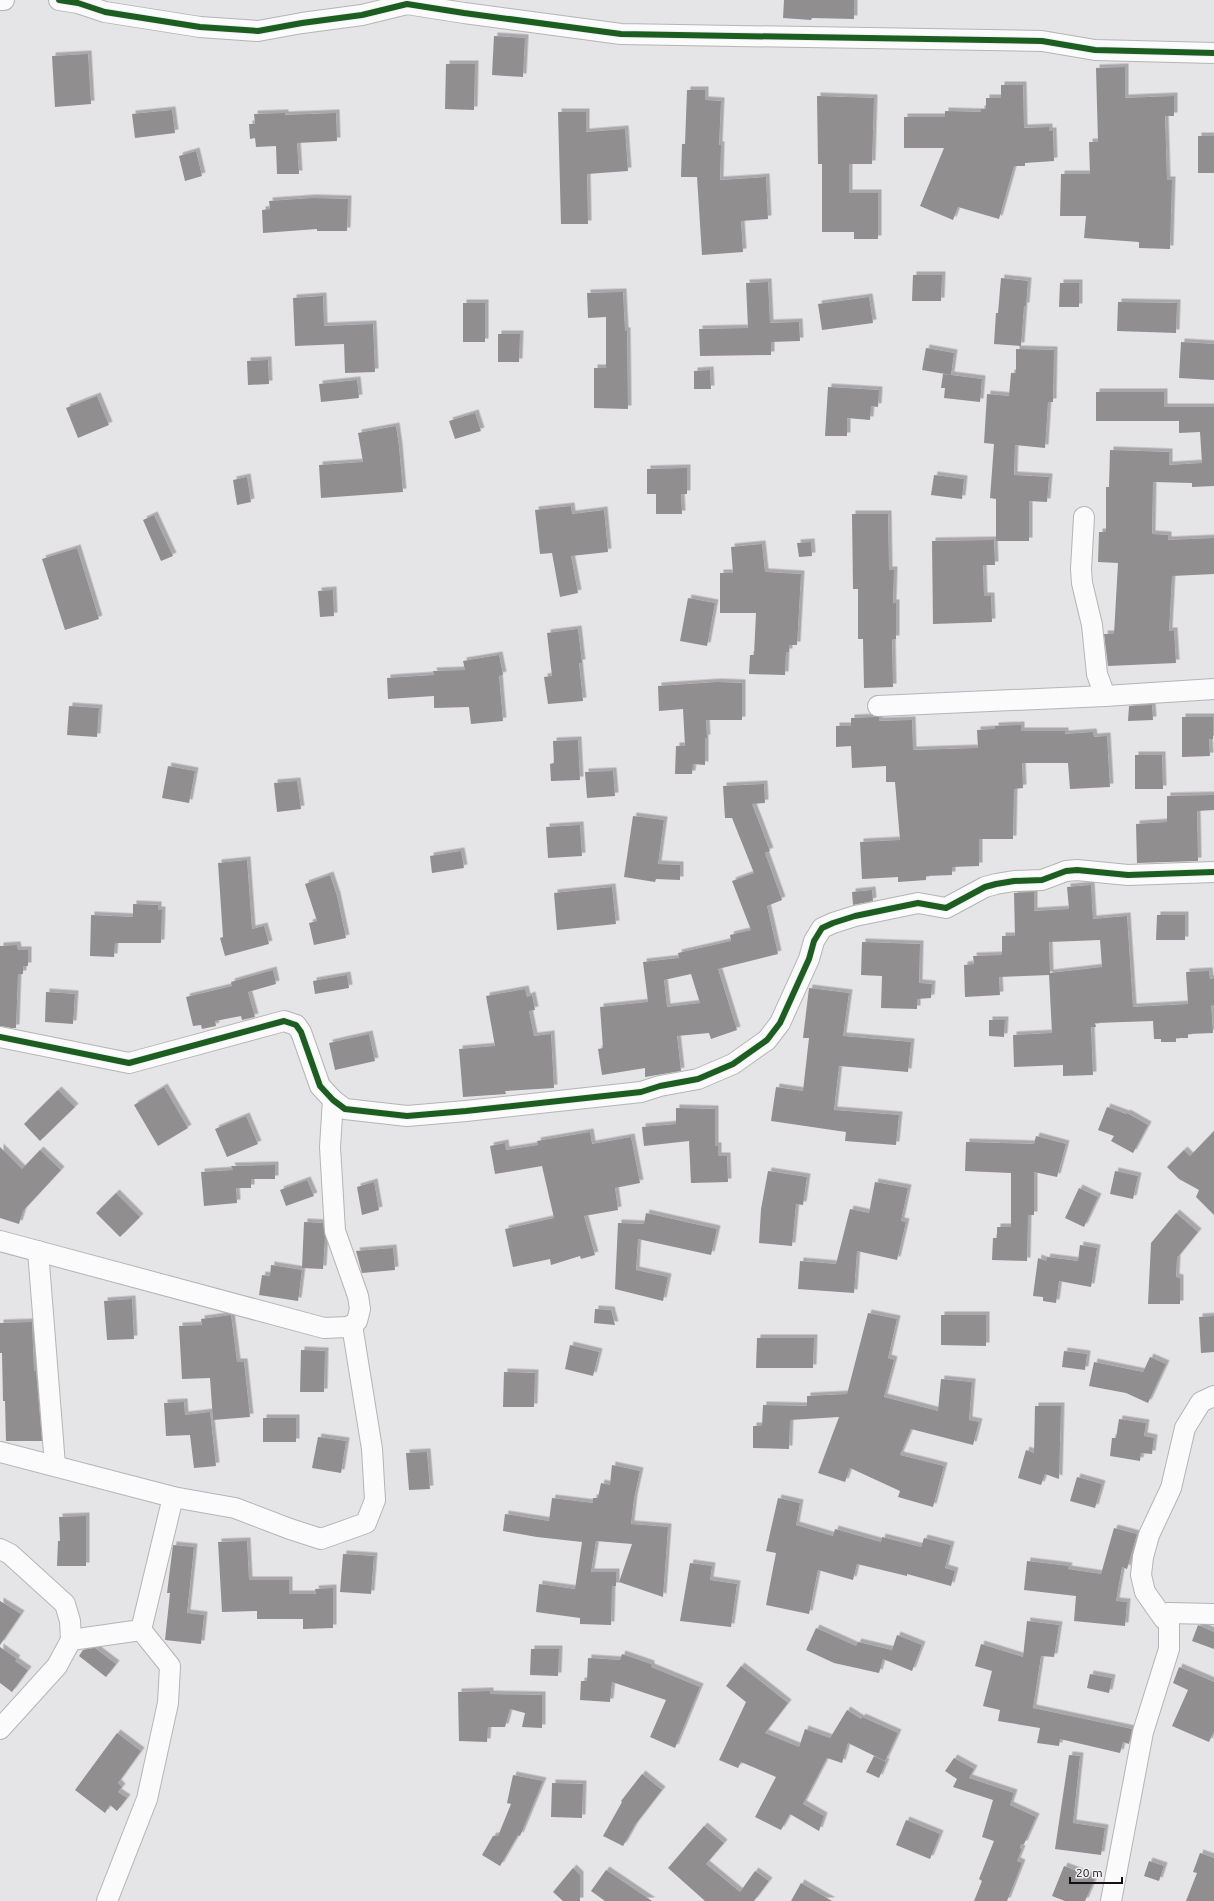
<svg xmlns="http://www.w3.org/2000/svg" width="1214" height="1901" viewBox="0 0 1214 1901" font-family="Ubuntu,sans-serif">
  <defs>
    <filter id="shadow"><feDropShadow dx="3.5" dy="-3.5" stdDeviation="0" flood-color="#0004"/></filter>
  </defs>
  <rect width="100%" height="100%" fill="#e5e4e7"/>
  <g fill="#908e8f" fill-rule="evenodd" filter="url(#shadow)">
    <polygon points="784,0 854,0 854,19 812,18 811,20 783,18"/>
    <polygon points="494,36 525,38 523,77 492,75"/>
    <polygon points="88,54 91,104 55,107 52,56"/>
    <polygon points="446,64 475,64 474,110 445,109"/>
    <polygon points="1125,67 1125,98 1174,96 1174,116 1165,116 1167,180 1172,180 1170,249 1139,248 1139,242 1084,238 1086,216 1060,216 1061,174 1090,174 1089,142 1098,142 1096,68"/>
    <polygon points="1001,85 1023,85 1024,128 1049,127 1049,131 1053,131 1054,161 1025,163 1025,166 1014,166 999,219 958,207 953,220 920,206 944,148 904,148 904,117 945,117 945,111 981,112 981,109 986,109 986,98 1001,98"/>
    <polygon points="687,90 705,90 705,100 721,101 719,145 721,145 720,180 766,177 768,219 741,221 743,252 702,255 697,177 681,177 682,144 685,144"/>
    <polygon points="817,96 874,98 872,164 849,164 849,193 878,193 878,239 854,239 854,232 822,232 822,164 818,164"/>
    <polygon points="172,110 175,133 135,138 132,114"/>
    <polygon points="558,112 586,112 586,132 625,129 628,171 587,174 588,224 561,224"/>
    <polygon points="285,113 285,115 336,113 337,141 297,143 299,174 277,174 276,146 256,147 255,138 250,139 249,124 255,124 254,114"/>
    <rect x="1198" y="136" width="16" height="37"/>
    <polygon points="196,151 202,176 185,181 179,156"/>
    <polygon points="312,198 348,199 347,231 317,231 317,229 263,233 262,210 270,209 269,201"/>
    <polygon points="913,275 942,275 941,301 912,301"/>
    <polygon points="1001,278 1028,281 1026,306 1024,306 1021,346 994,344 996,313 998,313"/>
    <polygon points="768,282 770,323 799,322 800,341 771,342 771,355 700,356 699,329 748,328 746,283"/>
    <polygon points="1060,283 1079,283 1079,307 1059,307"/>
    <polygon points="623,292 625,331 627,331 628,409 594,408 594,368 606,368 606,317 588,318 587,293"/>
    <polygon points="323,296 324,326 373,324 375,372 345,373 344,344 295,346 293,298"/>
    <polygon points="869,297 873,323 822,330 818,304"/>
    <polygon points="1118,302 1177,303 1176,333 1117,331"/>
    <rect x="463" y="303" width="22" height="39"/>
    <polygon points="498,334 520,334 519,362 498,362"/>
    <polygon points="1181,342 1214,344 1214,380 1179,378"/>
    <polygon points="926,348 954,353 951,375 922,370"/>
    <polygon points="1016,349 1054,350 1053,402 1048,402 1045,448 1015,445 1014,475 1049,477 1047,502 1029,501 1029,541 996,541 996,499 990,498 994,444 984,443 987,394 1009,396 1011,373 1016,373"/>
    <polygon points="268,360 269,384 248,385 247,361"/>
    <polygon points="710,370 711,389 694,389 694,371"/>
    <polygon points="943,374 982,379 980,402 944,398 945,388 941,388"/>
    <polygon points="357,380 359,398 321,402 319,384"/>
    <polygon points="828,387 879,390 878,407 871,406 870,420 847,418 847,436 825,436"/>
    <polygon points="1096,392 1164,392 1164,407 1214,407 1214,486 1192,487 1192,483 1153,482 1152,534 1168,535 1168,540 1214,538 1214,574 1172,576 1169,631 1174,631 1176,663 1108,666 1104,634 1114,634 1118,563 1098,562 1099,532 1106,532 1106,487 1109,487 1110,450 1169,452 1169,465 1202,463 1200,432 1179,433 1179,421 1096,421"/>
    <polygon points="97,396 109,425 78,438 66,408"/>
    <polygon points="475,413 481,431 455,439 449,421"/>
    <polygon points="396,426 399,447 403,492 321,498 319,465 363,462 358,433"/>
    <polygon points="687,468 687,494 681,494 682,514 656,514 656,494 647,494 647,469"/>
    <polygon points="934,475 964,479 962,499 931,495"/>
    <polygon points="247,477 251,502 237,505 233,480"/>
    <polygon points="571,506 572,514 604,510 608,552 571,556 578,593 560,597 552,553 540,554 535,510"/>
    <polygon points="852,514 888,514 889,570 894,570 893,603 896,603 896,639 892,639 893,687 864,688 863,639 858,639 858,589 853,589"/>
    <polygon points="154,515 173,556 161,561 143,520"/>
    <polygon points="994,540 995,565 983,565 984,596 991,596 992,622 933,624 932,541"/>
    <polygon points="811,542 812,556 799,557 797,543"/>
    <polygon points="762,544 765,572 801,574 797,645 789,645 789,652 786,652 785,675 749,674 750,655 754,655 756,613 720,613 720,573 733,573 731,547"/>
    <polygon points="77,548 99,619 65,630 42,559"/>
    <polygon points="333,590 334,616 320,617 318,591"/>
    <polygon points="688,598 715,603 707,646 680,641"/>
    <polygon points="578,629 582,663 579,663 583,701 548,704 544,677 552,676 547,633"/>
    <polygon points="499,655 503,675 499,676 503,721 471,724 469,707 434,708 434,696 388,699 387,678 434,675 433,671 465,670 463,661"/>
    <polygon points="717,682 742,683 742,720 706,720 707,738 705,738 705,765 693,764 692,774 675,774 676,746 685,746 683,709 659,711 658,686"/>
    <polygon points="1152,705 1153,720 1128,721 1129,706"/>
    <polygon points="69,706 99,708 97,737 67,735"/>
    <polygon points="877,717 879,717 879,721 912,720 913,750 978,748 977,730 995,729 995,726 1021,725 1021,731 1065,731 1065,734 1093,732 1094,737 1107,736 1110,787 1070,789 1068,763 1022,763 1023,788 1014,789 1013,839 979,839 979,866 952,867 952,875 926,876 926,880 898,882 898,877 862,879 860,842 900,840 895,782 886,782 886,766 852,768 851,746 836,747 836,726 851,726 851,718"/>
    <polygon points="1182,717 1213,717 1213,739 1209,739 1210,756 1182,757"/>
    <polygon points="578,740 580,780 551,781 550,764 554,763 553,741"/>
    <polygon points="1135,755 1162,755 1163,789 1135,789"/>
    <polygon points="168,766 195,771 189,803 162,798"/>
    <polygon points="613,771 615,796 587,798 585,772"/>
    <polygon points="297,781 301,809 277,812 274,783"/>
    <path d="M764,784L765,803L752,804L770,851L765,853L782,900L767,906L778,954L718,969L737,1030L711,1039L709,1033L677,1036L681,1071L645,1077V1068L602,1075L598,1049L603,1048L600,1007L648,1002L643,962L679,958L678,953L731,941L730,935L751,930L732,881L754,873L732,818H725L723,786ZM691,974L700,1003L667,1007L664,980Z"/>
    <polygon points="1214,795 1214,810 1197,811 1198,861 1137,863 1136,824 1167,822 1167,796"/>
    <polygon points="633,816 664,820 658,864 680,865 680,880 656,879 655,882 624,877"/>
    <polygon points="580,825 582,856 548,858 546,827"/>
    <polygon points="461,851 464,868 432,873 430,856"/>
    <polygon points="247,860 252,929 264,926 269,944 225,956 220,938 223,937 218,863"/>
    <polygon points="330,875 337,896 346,938 314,945 309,923 317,921 305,884"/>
    <path d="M1091,885L1093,919L1127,916L1133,1007L1188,1004L1186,972L1209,971L1210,979L1214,978V1005H1211L1213,1033L1188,1034V1038H1176V1042H1161V1039H1154L1153,1021L1095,1023L1096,1027H1091L1093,1075L1063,1076V1065L1014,1067L1013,1035L1052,1033L1049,975L999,977L1000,995L965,997L964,965L974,964L973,956L1002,955V936H1015L1014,893L1034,892V911L1069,909L1067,887ZM1100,940L1102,967L1050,973L1049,942Z"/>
    <polygon points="612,887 616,924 557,930 554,893"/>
    <polygon points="872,890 873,901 853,905 852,892"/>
    <polygon points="133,904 158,905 158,910 162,910 161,943 115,943 114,957 90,956 91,915 133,917"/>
    <polygon points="1157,915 1185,915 1185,940 1156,940"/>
    <polygon points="862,942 920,944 919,983 932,984 931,998 917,999 917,1009 881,1008 882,976 861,975"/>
    <polygon points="17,945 18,950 28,950 28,966 23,966 23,974 18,974 16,1028 12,1028 0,1026 0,946"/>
    <polygon points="273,970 276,984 248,992 255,1017 242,1020 241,1016 215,1021 216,1026 202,1029 201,1025 193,1026 186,997 232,986 231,982"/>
    <polygon points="347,975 349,988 315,994 313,981"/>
    <polygon points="809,988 849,993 843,1036 911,1042 908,1072 839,1066 834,1110 899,1115 896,1145 845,1141 846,1132 771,1121 776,1087 803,1091 809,1038 803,1038"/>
    <polygon points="525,989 527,997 532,995 535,1010 529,1011 534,1036 551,1034 554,1088 505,1091 506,1094 463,1097 459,1049 495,1046 486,996"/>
    <polygon points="46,992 75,994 73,1024 45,1022"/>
    <polygon points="989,1020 1005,1020 1004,1037 989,1036"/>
    <polygon points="369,1034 375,1061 335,1070 329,1043"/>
    <polygon points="164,1087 188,1128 158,1146 134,1105"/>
    <polygon points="58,1090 75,1107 40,1141 24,1124"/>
    <polygon points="1107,1107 1126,1114 1127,1113 1148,1125 1133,1153 1111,1141 1114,1136 1098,1130"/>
    <polygon points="676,1108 715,1109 715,1146 718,1146 718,1156 727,1156 728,1182 691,1183 689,1141 644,1146 642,1127 676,1124"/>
    <polygon points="246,1116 258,1144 227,1157 215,1129"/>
    <polygon points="1214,1131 1214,1215 1196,1197 1199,1190 1179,1179 1167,1167 1184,1150 1190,1156"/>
    <polygon points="590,1132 592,1144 631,1137 640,1183 615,1188 618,1210 584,1216 595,1255 581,1259 580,1256 551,1265 550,1259 513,1267 505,1229 554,1218 542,1166 495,1174 490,1146 505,1143 506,1150 538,1145 537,1141"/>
    <polygon points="1036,1136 1066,1144 1057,1177 1034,1172 1034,1215 1028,1215 1027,1261 992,1260 993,1238 997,1238 997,1227 1011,1227 1011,1173 965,1171 966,1142 1034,1144"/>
    <polygon points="0,1147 22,1169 40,1150 61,1170 23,1211 19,1224 0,1218"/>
    <polygon points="275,1165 275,1179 251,1179 251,1188 236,1188 237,1203 204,1206 201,1172 233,1170 231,1166"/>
    <polygon points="768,1171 807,1177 803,1205 796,1204 792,1246 759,1243 761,1209"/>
    <polygon points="1115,1171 1138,1176 1133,1199 1110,1194"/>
    <polygon points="307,1180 314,1196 286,1206 280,1190"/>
    <polygon points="374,1182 379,1210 362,1215 357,1187"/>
    <polygon points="875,1182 908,1188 901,1221 906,1222 897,1260 857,1251 854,1293 798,1289 800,1261 836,1264 850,1209 869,1213"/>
    <polygon points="1079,1188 1098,1197 1084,1227 1065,1218"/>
    <polygon points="116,1193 140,1217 120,1237 96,1213"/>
    <polygon points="646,1213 717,1229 711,1255 638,1239 636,1270 668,1277 663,1301 615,1289 618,1223 644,1224"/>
    <polygon points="1176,1213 1198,1232 1177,1258 1176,1277 1180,1278 1180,1304 1148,1304 1151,1243"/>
    <polygon points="304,1222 323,1223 325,1237 323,1269 302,1268"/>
    <polygon points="1080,1245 1097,1248 1091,1287 1059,1281 1056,1303 1043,1301 1043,1297 1033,1296 1038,1258 1046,1261 1047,1257 1078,1261"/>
    <polygon points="393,1248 395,1270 362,1273 356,1251"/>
    <polygon points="271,1265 302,1270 298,1301 259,1295 262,1275 270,1276"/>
    <polygon points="132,1299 134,1339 107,1340 104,1301"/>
    <polygon points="595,1309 611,1310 615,1325 594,1323"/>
    <polygon points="868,1313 897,1319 888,1358 894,1360 884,1397 938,1411 941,1379 972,1382 969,1420 979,1422 973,1445 911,1429 900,1455 944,1466 933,1507 898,1497 900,1491 850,1468 845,1482 818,1473 839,1417 790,1420 789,1449 753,1448 753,1426 762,1426 763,1405 807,1406 807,1396 847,1394"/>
    <polygon points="231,1315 237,1362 244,1362 250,1417 213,1420 210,1378 182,1379 179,1326 202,1325 201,1319"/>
    <polygon points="941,1315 986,1315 986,1346 941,1345"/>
    <polygon points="1214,1316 1214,1352 1201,1353 1199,1317"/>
    <polygon points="32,1322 34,1371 36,1371 42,1441 6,1441 5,1401 3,1401 2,1353 0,1353 0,1323"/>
    <polygon points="757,1338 814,1338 813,1368 756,1368"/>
    <polygon points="570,1345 599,1352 593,1376 565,1369"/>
    <polygon points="301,1350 325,1351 324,1392 300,1392"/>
    <polygon points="1064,1351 1087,1354 1085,1370 1062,1367"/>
    <polygon points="1150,1357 1166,1364 1148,1403 1126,1393 1089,1386 1094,1362 1143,1372"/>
    <polygon points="504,1372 535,1373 534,1407 503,1407"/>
    <polygon points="184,1402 185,1415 210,1412 216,1466 194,1468 190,1435 166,1436 164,1403"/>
    <polygon points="1035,1406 1061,1406 1059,1479 1045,1474 1041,1485 1018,1478 1026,1450 1034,1453"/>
    <rect x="263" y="1418" width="33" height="24"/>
    <polygon points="1119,1419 1146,1423 1144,1436 1154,1438 1152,1454 1141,1453 1140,1461 1110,1456 1112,1438 1116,1438"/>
    <polygon points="318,1437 346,1441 341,1473 312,1468"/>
    <polygon points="427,1452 430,1489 409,1490 406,1453"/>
    <polygon points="612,1465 640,1471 634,1498 631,1524 668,1527 663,1597 619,1582 632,1544 596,1541 591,1572 616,1572 616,1586 612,1586 611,1625 580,1624 580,1618 536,1612 539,1584 575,1589 582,1542 537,1537 503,1531 505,1514 549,1521 552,1498 593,1503 593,1498 598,1498 601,1483 610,1485"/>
    <polygon points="1077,1477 1102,1484 1095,1508 1070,1501"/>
    <polygon points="778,1498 800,1503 796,1525 833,1536 835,1529 881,1542 882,1537 921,1547 924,1538 951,1545 945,1568 955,1571 951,1586 907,1574 907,1576 857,1564 853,1580 818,1570 809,1614 766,1605 776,1553 766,1551"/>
    <polygon points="86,1516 86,1566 57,1566 58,1541 60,1541 59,1517"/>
    <polygon points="1114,1528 1137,1534 1127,1569 1122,1567 1116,1601 1127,1602 1125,1626 1074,1621 1076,1596 1024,1590 1027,1561 1069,1566 1068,1569 1101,1574"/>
    <polygon points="247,1541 249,1580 289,1580 289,1594 316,1594 315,1589 333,1588 333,1628 303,1629 303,1619 257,1619 257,1611 222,1612 218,1542"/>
    <polygon points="173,1545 194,1547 187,1613 204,1615 201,1644 165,1640 170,1593 167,1593"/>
    <polygon points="343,1554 374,1556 371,1594 340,1592"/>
    <polygon points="690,1563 712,1566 710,1580 737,1584 731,1627 680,1621"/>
    <polygon points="0,1601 21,1614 0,1645"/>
    <polygon points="1027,1621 1059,1625 1054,1657 1041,1656 1033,1708 1132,1729 1129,1744 1123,1742 1120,1753 1060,1739 1059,1746 1037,1743 1040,1728 998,1721 1000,1710 983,1706 992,1671 975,1666 981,1644 1023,1657"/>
    <polygon points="1198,1625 1214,1632 1214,1649 1192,1641"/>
    <polygon points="816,1628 856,1646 858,1642 892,1650 897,1635 922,1645 912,1671 883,1659 879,1673 834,1663 806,1650"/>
    <polygon points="0,1647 17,1659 15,1661 28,1670 12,1692 0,1683"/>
    <polygon points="95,1648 116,1664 106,1677 79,1656 83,1650"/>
    <polygon points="531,1649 559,1649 558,1676 530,1675"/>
    <polygon points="622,1654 651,1664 651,1667 700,1687 675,1748 650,1737 666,1700 612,1682 610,1702 580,1700 581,1681 587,1681 588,1658 620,1660"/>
    <polygon points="741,1666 788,1703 765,1733 799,1747 805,1729 830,1738 847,1710 861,1719 862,1717 898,1733 885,1761 848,1743 842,1763 827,1758 803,1804 824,1816 819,1831 790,1814 781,1830 755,1817 776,1777 741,1762 738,1768 719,1760 746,1702 726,1686"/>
    <polygon points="1179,1667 1214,1682 1214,1731 1209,1742 1172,1726 1188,1690 1173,1683"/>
    <polygon points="1090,1674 1112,1678 1109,1693 1087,1688"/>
    <polygon points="490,1691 490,1694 542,1695 542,1728 522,1727 525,1713 510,1709 505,1727 488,1727 487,1742 459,1741 458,1692"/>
    <polygon points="117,1733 141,1751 118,1783 122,1787 118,1792 127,1798 117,1811 110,1805 105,1813 75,1790"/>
    <polygon points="1069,1755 1080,1756 1073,1823 1105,1828 1101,1855 1055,1849"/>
    <polygon points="874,1756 886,1762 879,1778 866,1772"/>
    <polygon points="954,1758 974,1769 969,1778 1014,1793 1010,1805 1036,1817 1024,1844 1021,1844 1020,1848 1022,1849 1017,1861 1022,1863 1007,1901 974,1901 982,1881 979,1879 994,1841 982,1837 993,1800 953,1787 957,1779 945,1771"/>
    <polygon points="642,1774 662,1790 635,1825 623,1846 603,1836 622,1802 621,1801"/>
    <polygon points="513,1775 543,1781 520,1836 518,1835 500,1866 482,1855 493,1836 498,1836 511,1804 507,1803"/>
    <polygon points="552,1783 583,1784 582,1818 551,1817"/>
    <polygon points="906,1820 940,1834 930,1859 896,1845"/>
    <polygon points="704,1826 724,1843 706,1864 740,1892 755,1871 769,1881 754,1901 705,1901 668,1868"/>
    <polygon points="1200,1853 1214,1858 1214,1901 1186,1901 1197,1873 1193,1872"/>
    <polygon points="1149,1861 1164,1866 1159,1881 1144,1876"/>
    <polygon points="1064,1866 1095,1878 1085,1901 1065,1901 1052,1896"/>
    <polygon points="573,1868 580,1875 580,1901 563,1901 553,1892"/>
    <polygon points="606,1870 652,1901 605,1901 591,1891"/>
    <polygon points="801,1883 832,1901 791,1901"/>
  </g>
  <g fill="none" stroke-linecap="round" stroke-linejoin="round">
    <defs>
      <g id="street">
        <polyline points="0,0 4,0"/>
        <polyline points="59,0 78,3 105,12 200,27 258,31 302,23 362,15 407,4 464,13 621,34 1042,41 1095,50 1214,53"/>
        <polyline points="1084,517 1081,569 1082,583 1092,625 1097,674 1105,696"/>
        <polyline points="878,706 1105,696 1214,689"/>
        <polyline points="0,1037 129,1063 284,1021 296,1025 301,1032 320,1086 333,1100 345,1109 407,1116 466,1111 641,1092 660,1086 698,1079 733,1064 767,1040 780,1023 809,959 814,941 822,928 833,923 855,916 918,903 946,908 985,887 996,884 1014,881 1042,880 1066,871 1077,870 1128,875 1214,872"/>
        <polyline points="0,1241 324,1328 347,1327 352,1325 357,1321 360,1309 358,1296 335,1231 330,1147 333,1100"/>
        <polyline points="38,1251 55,1465"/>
        <polyline points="1214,1396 1201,1402 1185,1428 1171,1488 1149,1535 1143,1557 1141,1575 1145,1592 1164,1619 1169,1613 1214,1614"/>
        <polyline points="0,1452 173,1497 235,1508 290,1529 321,1539 366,1523 375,1500 372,1449 352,1325"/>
        <polyline points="0,1549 10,1554 65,1604 70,1621 71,1640 57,1666 0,1729"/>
        <polyline points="71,1640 141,1630 173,1497"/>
        <polyline points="107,1901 147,1799 168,1703 170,1666 141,1630"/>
        <polyline points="1111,1901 1143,1732 1169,1649 1169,1613"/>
      </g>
    </defs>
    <use href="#street" stroke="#b5b4b6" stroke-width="22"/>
    <use href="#street" stroke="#fbfbfb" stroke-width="20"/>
    <defs>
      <g id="cycleway">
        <polyline points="59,0 78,3 105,12 200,27 258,31 302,23 362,15 407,4 464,13 621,34 1042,41 1095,50 1214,53"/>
        <polyline points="0,1037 129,1063 284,1021 296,1025 301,1032 320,1086 333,1100 345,1109 407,1116 466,1111 641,1092 660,1086 698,1079 733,1064 767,1040 780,1023 809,959 814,941 822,928 833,923 855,916 918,903 946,908 985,887 996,884 1014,881 1042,880 1066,871 1077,870 1128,875 1214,872"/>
      </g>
    </defs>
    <use href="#cycleway" stroke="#f2f0f5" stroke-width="8"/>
    <use href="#cycleway" stroke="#1b5e20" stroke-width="6"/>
  </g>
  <path d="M1070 1877v6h52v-6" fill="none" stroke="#121113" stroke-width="2"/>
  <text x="1076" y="1877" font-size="12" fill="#121113" stroke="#f2f0f5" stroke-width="3" paint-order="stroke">20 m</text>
</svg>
